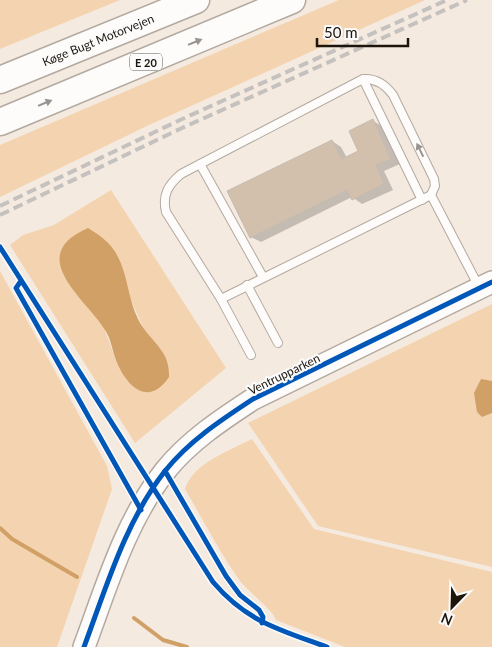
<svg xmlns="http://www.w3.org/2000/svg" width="492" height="647" viewBox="0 0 492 647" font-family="Lato,sans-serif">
  <rect width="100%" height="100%" fill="#f5eadf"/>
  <g fill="#f4d3b0" fill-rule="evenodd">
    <polygon points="0,0 120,0 0,49"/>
    <polygon points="339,0 425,0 149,125 0,197 0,145"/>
    <path d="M111,190L226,368L135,443L10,245L23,235L54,225ZM130,298L145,332L162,350L125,376L116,360L105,331Z"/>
    <polygon points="0,271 107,466 112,489 57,647 0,647"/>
    <polygon points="492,304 492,567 318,526 248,423"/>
    <path d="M252,439L314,529L492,572V647H345L276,620C271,607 247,592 237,577C218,549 202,518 185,489C193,463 229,451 252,439Z"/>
  </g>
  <g fill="#d0a066">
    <path d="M88,228C101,236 111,243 118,257C128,276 128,299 138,319C150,343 170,348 169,377C148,408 126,386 116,360C112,350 111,339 105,330C85,298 24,256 88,228Z"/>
    <polygon points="481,379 492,381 492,413 482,417 477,412 474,393"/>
  </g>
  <polygon fill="#0003" points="373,121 382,126 400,164 384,171 393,190 362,204 352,197 261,242 251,237 332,141 341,147 347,158 360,151"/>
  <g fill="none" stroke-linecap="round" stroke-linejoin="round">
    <g stroke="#d0a066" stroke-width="4">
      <polyline points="0,528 12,539 77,577"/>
      <polyline points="134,618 163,640 187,647"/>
    </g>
  </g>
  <polygon fill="#d2c0ad" stroke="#c4bbb1" points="373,119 391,159 376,165 384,184 352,200 347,190 250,238 227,191 332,140 342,159 358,151 349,131"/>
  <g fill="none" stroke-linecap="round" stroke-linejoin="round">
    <defs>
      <g id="lane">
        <polyline points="363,79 422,200"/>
        <polyline points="200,164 263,277"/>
        <polyline points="247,285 278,343"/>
        <path d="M221,299L166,212C162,195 168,185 181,174L363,79C376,78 385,84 393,95L434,179L435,186L431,195"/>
        <polyline points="251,355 221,299 431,195 479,287"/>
      </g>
      <path id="secondary" d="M84,647C106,588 125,522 165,471C189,441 221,420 253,399L492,282"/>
      <g id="highway">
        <polyline points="0,80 196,0"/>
        <polyline points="0,122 292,0"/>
      </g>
    </defs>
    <use href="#lane" stroke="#b2a9a0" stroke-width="10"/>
    <use href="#secondary" stroke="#b2a9a0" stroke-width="24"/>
    <use href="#highway" stroke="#b2a9a0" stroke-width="29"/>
    <use href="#lane" stroke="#fefcfa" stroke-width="8"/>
    <use href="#secondary" stroke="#fefcfa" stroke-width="21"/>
    <use href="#highway" stroke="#fefcfa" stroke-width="26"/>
    <g stroke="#c5c1be" stroke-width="4" stroke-dasharray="10 5" stroke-linecap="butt">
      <polyline points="0,206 180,120 447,0"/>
      <polyline points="0,215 182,128 467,0"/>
    </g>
    <defs>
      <g id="cycleway">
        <path d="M0,247L213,582C247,622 280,630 327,647"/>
        <polyline points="21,281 16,288 141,510"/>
        <polyline points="165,471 226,576 240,595 259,610 263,617 262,623"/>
        <path d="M84,647C106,588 125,522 165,471C189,441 221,420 253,399L492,282"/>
      </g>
    </defs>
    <use href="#cycleway" stroke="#fbfbfb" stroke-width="8"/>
    <use href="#cycleway" stroke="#0057b8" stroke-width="5"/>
  </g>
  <defs><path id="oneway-solid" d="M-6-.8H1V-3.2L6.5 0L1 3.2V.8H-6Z" transform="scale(1.25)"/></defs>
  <g fill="#99948f">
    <use href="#oneway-solid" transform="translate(195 42) rotate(-22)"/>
    <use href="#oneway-solid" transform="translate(45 103) rotate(-22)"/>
    <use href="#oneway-solid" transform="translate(420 150) rotate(-116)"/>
  </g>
  <g text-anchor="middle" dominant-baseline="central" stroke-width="4.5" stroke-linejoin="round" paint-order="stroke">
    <rect fill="#fbfbfb" stroke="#605a54" stroke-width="1" x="130" y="53.5" width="32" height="17" rx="4"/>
    <g font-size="11" font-weight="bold" fill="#1d150c">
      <text x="146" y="62">E 20</text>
    </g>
    <g font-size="12" fill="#1d150c" stroke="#fbfbfb">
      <text transform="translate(98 40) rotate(-22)">Køge Bugt Motorvejen</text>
      <text transform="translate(284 374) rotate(-26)">Ventrupparken</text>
    </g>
  </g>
  <g transform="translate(452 607) rotate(203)" stroke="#fbfbfb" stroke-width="4" paint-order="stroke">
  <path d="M0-4L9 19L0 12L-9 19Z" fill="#1d150c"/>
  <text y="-8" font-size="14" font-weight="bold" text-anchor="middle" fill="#1d150c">N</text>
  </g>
  <path d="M317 38v8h91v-8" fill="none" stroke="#1d150c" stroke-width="2.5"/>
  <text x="324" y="38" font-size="15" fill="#1d150c" stroke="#fbfbfb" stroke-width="4" paint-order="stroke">50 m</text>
</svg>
